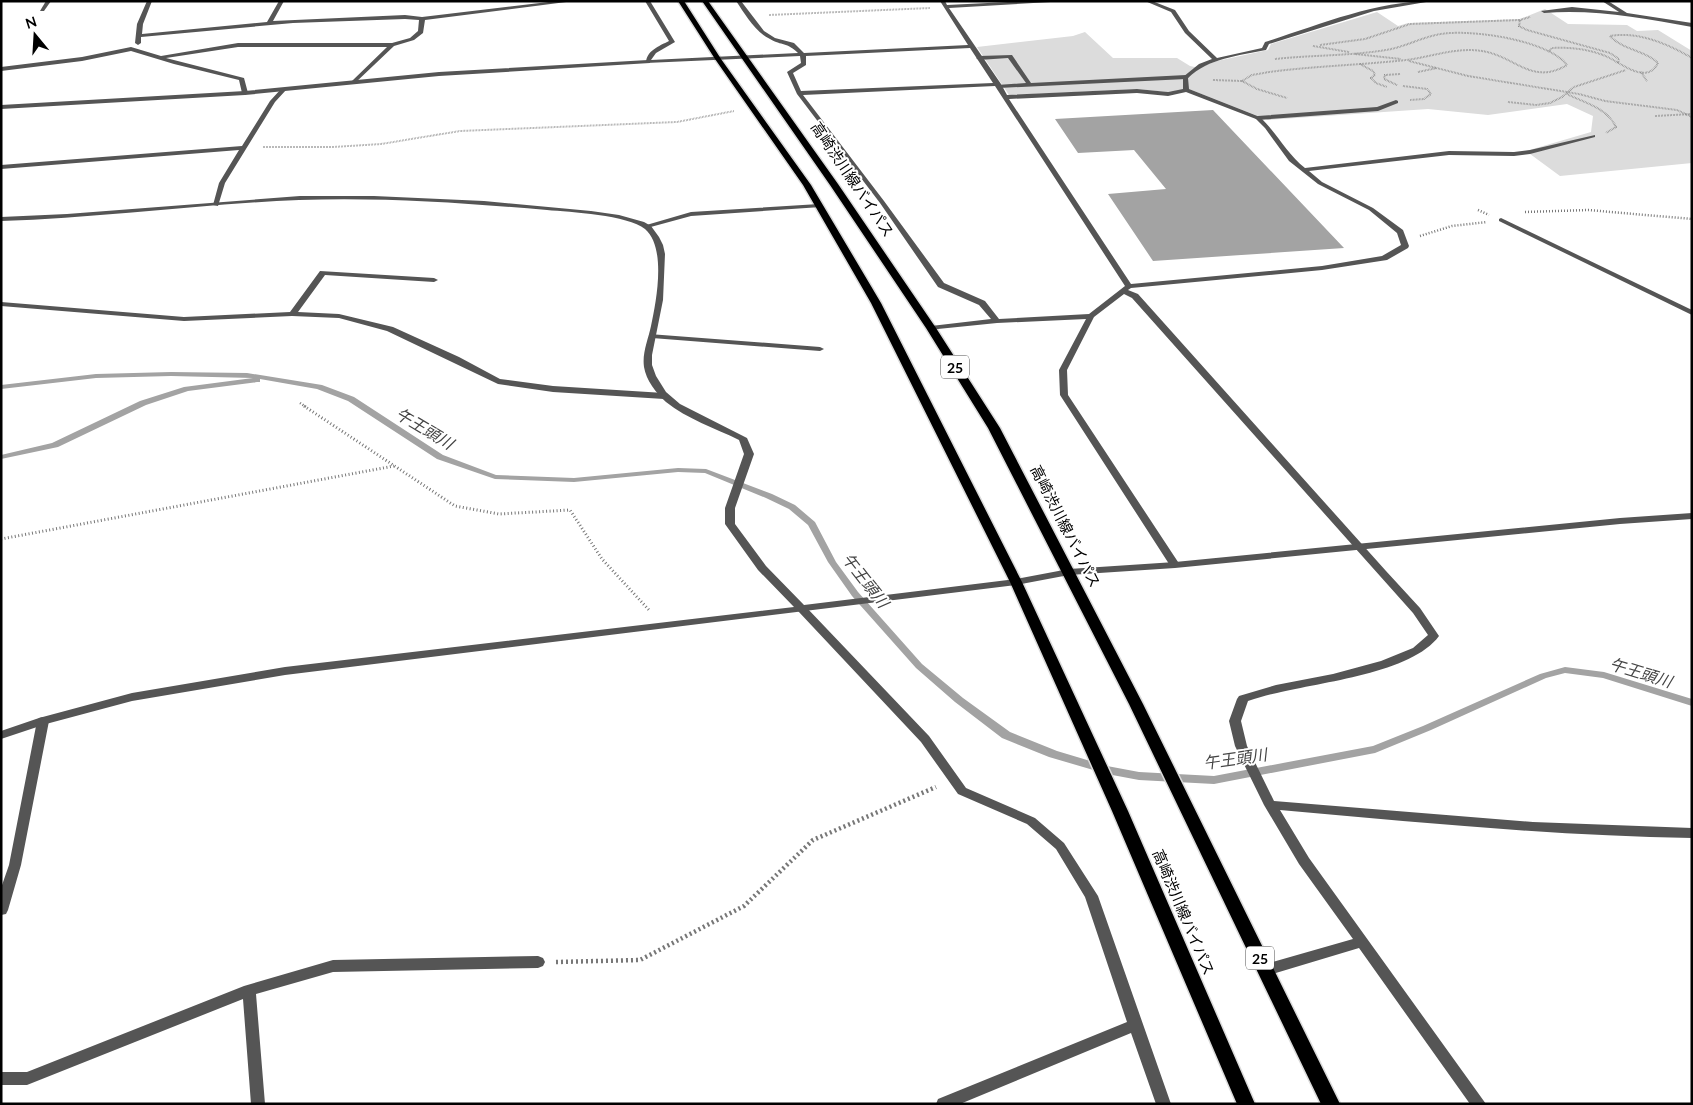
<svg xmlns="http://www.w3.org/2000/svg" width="1693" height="1105" viewBox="0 0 1693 1105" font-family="Lato,'Noto Sans JP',sans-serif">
  <rect width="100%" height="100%" fill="#fff"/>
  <polygon fill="#dcdcdc" points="1545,9 1568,24 1627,25 1637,31 1658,30 1692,51 1692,163 1560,176 1526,151 1591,132 1593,116 1567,104 1488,115 1428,109 1268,120 1189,89 1167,92 1137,89 1009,95 977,47 1073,36 1085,32 1113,58 1177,58 1190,66 1199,68 1217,61 1268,50 1271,44 1377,12 1398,26 1408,23 1520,19"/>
  <polygon fill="#a3a3a3" points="1213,110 1344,248 1153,261 1108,194 1166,189 1134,150 1078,153 1055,119"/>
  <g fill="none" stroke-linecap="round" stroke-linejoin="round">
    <polygon fill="#a3a3a3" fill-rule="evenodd" points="171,372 247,373 322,385 354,397 443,455 496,475 574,478 678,468 706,469 772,494 795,505 815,522 836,562 858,592 922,664 963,698 1010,732 1057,751 1107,766 1139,772 1214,776 1373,746 1423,726 1540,674 1565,667 1604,672 1692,699 1692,706 1603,678 1565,673 1546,678 1431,730 1375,753 1214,784 1139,780 1107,774 1049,757 1002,738 955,702 916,668 852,596 828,562 808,525 789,509 766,498 705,473 678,472 574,482 495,479 437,459 348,401 317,389 260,379 260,382 257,382 188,391 146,405 58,447 1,459 1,455 52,443 140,401 184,387 253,378 171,376 96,378 1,389 1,385 96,374"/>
    <defs>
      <g id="primary">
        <polygon points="678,1 684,1 721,59 811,185 881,303 1022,582 1128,811 1255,1104 1237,1104 1112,811 1010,582 871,303 803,185 715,59"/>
        <polygon points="702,1 708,1 838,184 936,328 1000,428 1143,704 1340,1104 1321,1104 1129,704 988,428 926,328 830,185"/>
      </g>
    </defs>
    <use href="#primary" stroke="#dbdbdb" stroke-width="3"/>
    <g stroke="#777" stroke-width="2" stroke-dasharray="0.5 1" stroke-linecap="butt">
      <polyline points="769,15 930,8"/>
      <polyline points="1520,20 1519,26 1527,30 1610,53 1619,59 1618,63"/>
      <polyline points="1320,45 1365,39 1410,24 1520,20 1530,17"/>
      <polyline points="1313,46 1349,52"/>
      <path d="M1549,51L1552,48C1569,47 1587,49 1603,55C1618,60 1646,87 1658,63C1644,50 1623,50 1610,36C1638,31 1668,44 1692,58"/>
      <polyline points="1355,54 1401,59"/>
      <path d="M1275,59C1312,55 1349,56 1386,50C1405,47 1422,37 1441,34C1471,29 1548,40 1567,65C1532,86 1515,56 1482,51C1456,47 1431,57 1406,60C1361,65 1315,66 1269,72L1252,75L1242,81L1257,89L1287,98"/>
      <polyline points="1409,61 1468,76 1579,94 1605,101 1677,110 1692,117"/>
      <polyline points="1360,64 1373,71 1375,75 1371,78 1376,83 1387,87"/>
      <polyline points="1418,72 1437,68"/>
      <polyline points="1641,72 1647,81"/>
      <polyline points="1213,80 1242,81"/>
      <polyline points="1397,85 1384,79 1385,75 1400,74"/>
      <polyline points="1403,86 1427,89 1431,94 1424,99 1410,100"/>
      <path d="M1567,94C1585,103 1607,108 1616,127L1606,133"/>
      <polyline points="1508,102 1536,105 1550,103 1562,97 1574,87 1626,70"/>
      <polyline points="1655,116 1692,114"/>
      <polyline points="263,147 333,147 381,144 460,131 677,122 734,111"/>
    </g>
    <g stroke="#777" stroke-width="2.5" stroke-dasharray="1 2" stroke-linecap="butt">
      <polyline points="1478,210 1489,215"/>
      <polyline points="1525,212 1588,210 1692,219"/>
      <polyline points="1420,236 1452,226 1487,222"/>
      <polyline points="300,403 306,407"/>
    </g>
    <g stroke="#777" stroke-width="3" stroke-dasharray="1 2.5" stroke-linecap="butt">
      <polyline points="304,406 455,506 499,514 570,510 602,559 649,610"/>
      <polyline points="1,539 394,466"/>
    </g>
    <polyline stroke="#777" stroke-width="4.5" stroke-dasharray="2 3" stroke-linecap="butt" points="556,962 640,960 744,906 813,840 936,787"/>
    <g fill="#555" fill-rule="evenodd">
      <polygon points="1012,55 1031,83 1186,75 1189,77 1186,79 999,88 996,86 997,85 1026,83 1008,58 979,60 976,58 979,56"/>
      <polygon points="1396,100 1398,101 1398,103 1378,111 1258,120 1255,118 1258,116 1377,107"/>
    </g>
    <g fill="#555" fill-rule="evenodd">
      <polygon points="46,1 51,1 44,11 40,11"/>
      <polygon points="147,1 152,1 143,24 142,34 267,22 279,1 284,1 273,21 405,15 422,17 557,1 574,1 425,20 423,33 414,40 394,46 354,84 351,82 352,81 387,47 238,47 166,58 244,78 248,93 245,95 242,93 239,80 174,64 131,51 82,61 1,71 1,67 82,57 131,47 161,56 238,43 392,43 410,38 418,31 419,20 405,19 293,23 141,37 141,43 138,45 135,43 137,24"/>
      <path d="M645,1H650L675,42L656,53L651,60L798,53C787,42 782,46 770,39C755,32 745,14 736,1H741L764,31L775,38L794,43L804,53L968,45L940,1H945L947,5L1030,1H1068L949,8L1001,84L1007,95L1137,89L1168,92L1183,89V77L1199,64L1212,59L1185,33L1171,12L1145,1H1152L1175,10L1189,31L1217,58L1262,48L1265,42C1319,25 1375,1 1432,1L1374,11L1269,44L1266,50C1238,56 1209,58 1188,78L1189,89L1260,117C1277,133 1287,154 1305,168L1449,151L1514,152L1530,150L1595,135V137L1530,154L1514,156L1449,155L1309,171L1322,182L1373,208L1403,230L1409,246L1408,248L1387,260L1322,270L1131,288L1128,290L1138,294L1386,571L1420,608L1439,636C1412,673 1321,682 1277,693C1267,695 1258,698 1248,701L1241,721L1247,746L1274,801L1533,822L1692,828V838C1554,836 1417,822 1280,810L1309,858L1486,1104H1470L1359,948L1266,976L1261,974L1259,970L1261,966L1266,964L1353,939L1299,864L1264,805L1235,746L1229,721L1237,699L1239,696L1276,685L1333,674L1381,661L1413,648L1428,635L1413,613L1132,298L1124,294L1094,317L1067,370L1068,395L1180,565L1179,567H1171L1060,395L1059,370L1086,319L997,323L928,330V326H931L991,319L979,305L938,287L880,203L797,94L787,72L801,63L800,56L646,63C646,51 659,46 669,41ZM970,48L993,83L801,91L793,73L806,65V56ZM995,86L1125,286L1089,314L999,319L985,301L944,283L884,201L803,95ZM1186,92L1256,119L1265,128L1289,161L1318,184L1369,210L1397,233L1401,245L1382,256L1322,266L1131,284L1009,99L1137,93L1168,96Z"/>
      <path d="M1602,1H1608L1627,13L1692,23V27C1643,18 1594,9 1544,13L1541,11L1572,7L1619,12Z"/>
      <polygon points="281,89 286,90 275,102 225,183 218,206 213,205 219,183 239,150 1,169 1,165 242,146 270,101"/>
      <polygon points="819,204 822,206 821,207 691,216 647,228 643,226 691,212"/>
      <polygon points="1501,218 1692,310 1692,315 1499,221 1499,219"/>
      <polygon points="320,271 434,278 438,280 434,282 325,275 298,312 339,314 393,327 459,357 500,379 553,386 664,393 668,396 664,399 553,392 498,384 387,331 339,318 292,316 184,321 1,306 1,302 184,317 290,312"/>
      <polygon points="649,334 820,347 824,349 820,351 652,338 649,338"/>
      <polygon points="802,606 806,607 929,736 966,788 1035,818 1064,843 1098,896 1171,1104 1156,1104 1131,1033 960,1104 936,1104 938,1099 1127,1022 1085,897 1056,849 1027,824 958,794 921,742 798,611 797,609 798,607"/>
      <polygon points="43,717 47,718 49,721 21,865 8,910 6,914 1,915 1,888 9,865 37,721 39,718"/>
      <polygon points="538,956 543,958 545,962 543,966 538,968 333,972 256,994 265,1104 251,1104 243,999 27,1085 1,1085 1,1072 27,1072 244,986 333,960"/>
    </g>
    <g fill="#555" fill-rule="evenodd">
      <polygon points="648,60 650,61 650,63 439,76 245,95 1,109 1,105 245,91 439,72"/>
      <path d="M300,196H374L484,201L591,211L619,215L644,222L651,226L659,237L663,245L665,254L663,300L652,355V365L656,376L666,392L680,404L747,438L754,454L735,508V524L766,566L804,605L1016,579L1069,569L1175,562L1620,518L1692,513V519L1620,524L1175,568L1069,575L1016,585L285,675L132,701L46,724L1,739V731L39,718L132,693L285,667L794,607L758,570L725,524V508L744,454L739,440C715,428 687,419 666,402C656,393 646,380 644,367C642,353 648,340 651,326C656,302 667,248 645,229C628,215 570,212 547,210C465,203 382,197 299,200C200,204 101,218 1,221V217L67,214Z"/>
    </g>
    <use href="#primary" fill="#000" fill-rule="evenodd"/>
  </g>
  <g text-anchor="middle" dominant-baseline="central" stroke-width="4" stroke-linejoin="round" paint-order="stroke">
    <g fill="#fff" stroke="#4c4c4c" stroke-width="1">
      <rect x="941" y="355.5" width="28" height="23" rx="4"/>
      <rect x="1246" y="946.5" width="28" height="23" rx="4"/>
    </g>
    <g font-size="14" font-weight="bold" fill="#000">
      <text x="955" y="367">25</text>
      <text x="1260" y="958">25</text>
    </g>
    <g font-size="15" fill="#000" stroke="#fff">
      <text transform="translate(853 179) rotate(56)">高崎渋川線バイパス</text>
      <text transform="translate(1066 526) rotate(63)">高崎渋川線バイパス</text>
      <text transform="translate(1184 912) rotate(67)">高崎渋川線バイパス</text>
    </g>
    <g font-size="16" font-style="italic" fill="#444" stroke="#fff">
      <text transform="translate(425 428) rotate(31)">午王頭川</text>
      <text transform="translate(866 580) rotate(52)">午王頭川</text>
      <text transform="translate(1641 672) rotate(17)">午王頭川</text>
      <text transform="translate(1235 758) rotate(-8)">午王頭川</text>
    </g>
  </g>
  <rect width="1693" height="1105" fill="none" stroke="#000000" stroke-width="5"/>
  <g transform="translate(35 35) rotate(342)" stroke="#ffffff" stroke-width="4" paint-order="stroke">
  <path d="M0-4L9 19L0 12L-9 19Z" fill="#000000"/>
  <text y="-8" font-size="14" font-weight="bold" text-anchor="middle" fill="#000000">N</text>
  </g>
</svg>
